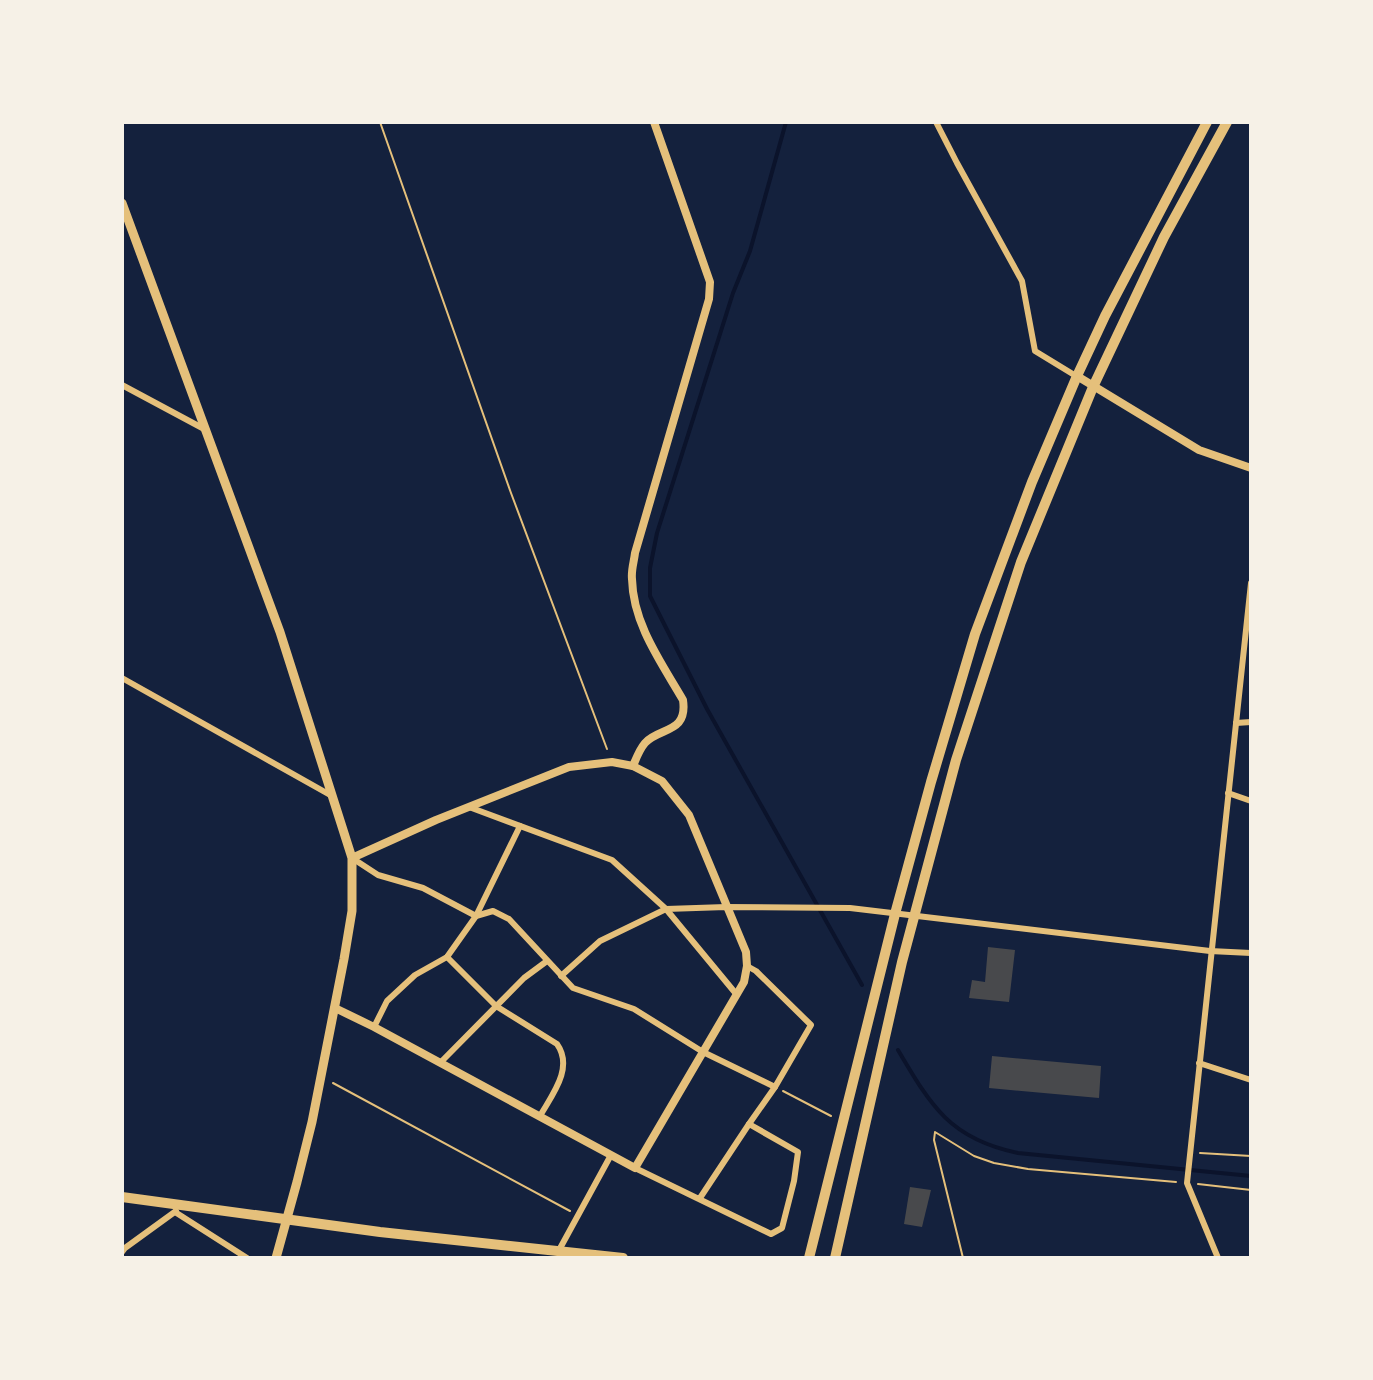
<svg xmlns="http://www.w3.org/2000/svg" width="1373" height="1380" viewBox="0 0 1373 1380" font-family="'Work Sans',sans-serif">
  <rect width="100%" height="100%" fill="#14213d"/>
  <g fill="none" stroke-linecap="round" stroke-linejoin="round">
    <g stroke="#0b132b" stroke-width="4">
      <polyline points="786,122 750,251 733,293 657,533 650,568 650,596 707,709 862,985"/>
      <path d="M898,1050C931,1106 950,1139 1018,1153L1251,1176"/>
    </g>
  </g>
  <g fill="#48494c">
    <polygon points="988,947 1015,950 1009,1002 969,998 972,980 985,982"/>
    <polygon points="992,1056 1101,1066 1099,1098 989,1088"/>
    <polygon points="910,1187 931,1190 922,1227 904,1224"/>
  </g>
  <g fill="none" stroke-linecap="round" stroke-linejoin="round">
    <g stroke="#e5c07b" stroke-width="2">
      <polyline points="380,122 511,493 607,749"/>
      <polyline points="333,1083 570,1211"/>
      <polyline points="783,1091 831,1116"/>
      <polyline points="1200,1153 1251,1156"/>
      <polyline points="1198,1184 1251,1190"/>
      <polyline points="963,1258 934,1140 935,1132 974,1156 994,1163 1028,1169 1176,1182"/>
    </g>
    <g stroke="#e5c07b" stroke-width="6">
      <polyline points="936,122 957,163 1022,281 1035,351 1076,376"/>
      <polyline points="122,385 206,430"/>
      <polyline points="122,678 332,796"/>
      <polyline points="1236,723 1251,722"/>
      <polyline points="1228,793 1251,801"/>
      <polyline points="469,807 612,860 666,909 737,995"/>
      <polyline points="352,858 378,875 423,888 476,916 493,911 509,919 573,988 634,1009 703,1052 775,1087"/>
      <path d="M447,957L496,1006L557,1044C574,1068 552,1095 540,1116"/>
      <polyline points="747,966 756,971 811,1025 775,1087 749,1124"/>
      <polyline points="561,976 600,941 666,909 726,907 850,908 1210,951 1251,953"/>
      <polyline points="374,1027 387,1001 415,975 447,957 476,916 520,826"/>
      <polyline points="440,1063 524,978 547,961"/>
      <polyline points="1199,1063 1251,1080"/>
      <polyline points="635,1168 771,1234 782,1228 794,1181 798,1152 749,1124 700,1198"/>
      <polyline points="175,1212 247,1258"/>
      <polyline points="122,1252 125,1248 176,1211"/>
      <polyline points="558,1252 611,1155"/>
      <polyline points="1218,1258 1187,1183 1251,583"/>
    </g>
    <g stroke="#e5c07b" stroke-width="8">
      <polyline points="1077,376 1199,450 1251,468"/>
      <path d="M633,766C636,759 639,750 645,743C659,727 688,734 683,700C661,662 633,624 632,579C631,570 634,562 635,553L709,299L710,282L654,122"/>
      <polyline points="335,1008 374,1027 635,1168 744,982 747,966 746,952 689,815 662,781 633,766 612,762 569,767 436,820 352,858"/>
    </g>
    <polyline stroke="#e5c07b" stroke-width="9" points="122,203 280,632 352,858 352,911 344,959 312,1122 297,1182 276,1258"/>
    <g stroke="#e5c07b" stroke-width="10">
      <polyline points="122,1197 380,1232 623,1258"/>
      <polyline points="809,1258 895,914 931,782 975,634 1032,482 1077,376 1105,316 1207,122"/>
      <polyline points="835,1258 902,962 956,760 1021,562 1093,387 1164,237 1227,122"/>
    </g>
  </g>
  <rect width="1373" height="1380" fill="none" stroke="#f6f1e7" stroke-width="248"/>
</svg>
